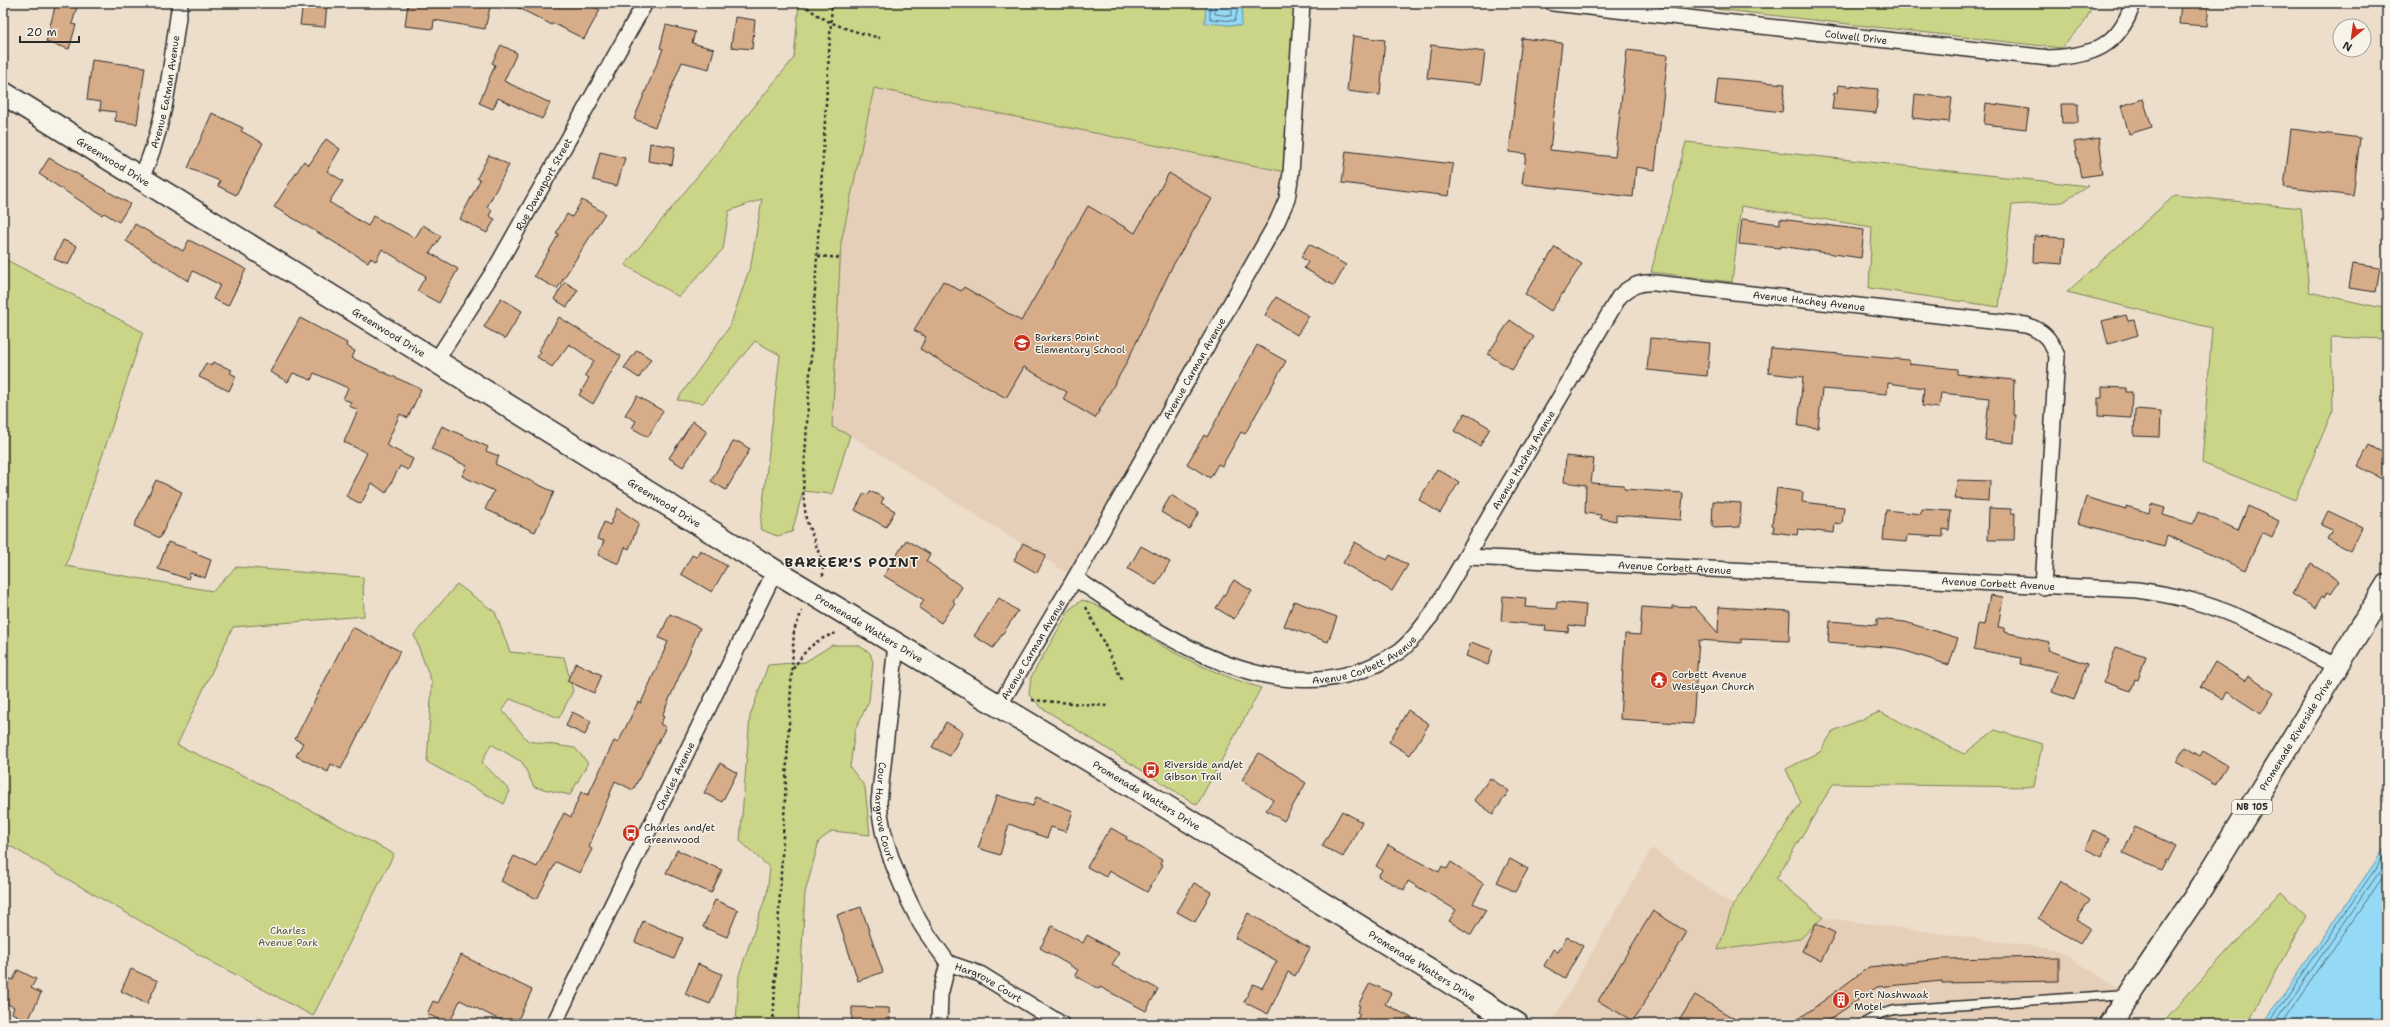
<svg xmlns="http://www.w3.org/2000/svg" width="2390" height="1027" viewBox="0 0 2390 1027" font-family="'Shantell Sans',sans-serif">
  <rect width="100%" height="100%" fill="#eddecc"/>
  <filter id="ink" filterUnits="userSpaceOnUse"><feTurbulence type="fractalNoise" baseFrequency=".025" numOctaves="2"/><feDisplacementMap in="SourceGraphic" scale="8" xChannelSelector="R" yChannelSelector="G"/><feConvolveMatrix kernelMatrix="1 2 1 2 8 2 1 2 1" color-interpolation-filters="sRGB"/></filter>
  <g filter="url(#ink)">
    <g fill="#e6cfb8">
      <polygon points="874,88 1291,173 1287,199 1075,578 850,435 832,427 841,243"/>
      <polygon points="1652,848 1733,905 2056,949 2129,994 2110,1024 1551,1024"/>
    </g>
    <g fill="#cad588" stroke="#7a805a">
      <polygon points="799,3 1302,3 1291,173 874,88 841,243 832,427 850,435 832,494 803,491 792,532 777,536 760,529 780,355 755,341 703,403 677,400 730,326 751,264 762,199 729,211 723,249 679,297 625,265 794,58"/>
      <polygon points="1709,3 2094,3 2084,23 2061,48 1716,9"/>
      <polygon points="1686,142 2088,186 2063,202 2012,205 1999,307 1869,288 1872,227 1741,206 1732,282 1651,272"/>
      <polygon points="2175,195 2301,208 2309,292 2387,309 2387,339 2331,337 2333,410 2295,500 2202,463 2212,328 2067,292"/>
      <polygon points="3,258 143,332 66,566 213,591 236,567 363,577 364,616 233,627 177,745 249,778 394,854 313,1016 210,961 3,842"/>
      <polygon points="457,584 495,612 510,652 564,657 573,691 559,718 510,699 502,710 528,741 575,748 588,763 570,795 534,787 522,762 491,744 482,762 510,791 504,804 427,762 432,683 414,635"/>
      <path d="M1082,600C1111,609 1134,628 1159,644C1192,663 1225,677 1261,688L1197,805L1042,708L1029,695L1031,677L1070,609Z"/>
      <polygon points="832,645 858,645 870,653 873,662 869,701 855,730 850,767 865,787 870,835 832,831 819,841 805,893 798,1024 736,1024 739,975 767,893 770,868 740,841 750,716 768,665 805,662"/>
      <polygon points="1880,712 1964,754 1995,730 2042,744 2034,787 1833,784 1776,879 1823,917 1800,939 1718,950 1733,905 1801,803 1786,769 1820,752 1833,731"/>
      <polygon points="2281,892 2306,916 2251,1018 2246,1024 2161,1024"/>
    </g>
    <g fill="#94daf6" stroke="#6a94a5">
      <polygon points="1206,3 1243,3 1241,26 1205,23"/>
      <polygon points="2387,845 2387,1024 2263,1024"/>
    </g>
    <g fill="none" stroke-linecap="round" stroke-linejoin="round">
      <g stroke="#55717c" stroke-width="1">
        <polyline points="1210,3 1210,19 1235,21 1239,3"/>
        <polyline points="1215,3 1215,14 1231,16 1234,3"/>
        <polyline points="2268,1024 2387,852"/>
        <polyline points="2274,1024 2387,861"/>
        <polyline points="2281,1024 2387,871"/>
      </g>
    </g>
    <g fill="#d7ad89" stroke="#2b2b2b">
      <polygon points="56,3 78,3 72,24 76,25 69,49 46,42"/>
      <polygon points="303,3 327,3 325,27 300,25"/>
      <polygon points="408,3 491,3 485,29 434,20 433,29 405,26"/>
      <polygon points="509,3 586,3 600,10 584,39 553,23 552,25"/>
      <polygon points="2181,3 2209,3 2207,26 2179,24"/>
      <polygon points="735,17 755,20 752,49 731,47"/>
      <polygon points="666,25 695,32 692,43 714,49 709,69 682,62 655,127 634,119 663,49 660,48"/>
      <polygon points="1353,36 1385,40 1380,95 1347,91"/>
      <polygon points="1522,38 1562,43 1550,150 1615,157 1627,50 1668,55 1655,170 1636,167 1633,197 1522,184 1526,154 1509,152"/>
      <polygon points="501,45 517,53 504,81 550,103 542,119 498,98 493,109 479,103 495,65 492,63"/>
      <polygon points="1431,45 1485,52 1481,84 1427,78"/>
      <polygon points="92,60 145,67 137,124 115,121 116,112 100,110 101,102 87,100"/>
      <polygon points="1718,78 1785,84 1782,112 1715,104"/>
      <polygon points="1838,85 1878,89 1876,113 1832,109 1834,93 1837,93"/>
      <polygon points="1915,94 1952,98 1949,122 1913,118"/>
      <polygon points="2143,99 2152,127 2129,134 2121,106"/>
      <polygon points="1986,103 2029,109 2026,129 1984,124"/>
      <polygon points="2061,104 2078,104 2078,123 2062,123"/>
      <polygon points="212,113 243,128 241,131 263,143 236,195 218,186 220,181 188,168"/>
      <polygon points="2291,129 2360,138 2353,196 2284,187"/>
      <polygon points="2099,138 2102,161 2100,161 2102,174 2081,177 2074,142"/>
      <polygon points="326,139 340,149 327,171 343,181 329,202 368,226 373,216 415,238 423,225 441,236 430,253 458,269 439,303 417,291 426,276 382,249 376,261 370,258 368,262 274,207 304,161 309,165"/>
      <polygon points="650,143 675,147 672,165 648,161"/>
      <polygon points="1346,151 1453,164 1449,196 1342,183"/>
      <polygon points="600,152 625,158 617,186 593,180"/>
      <polygon points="489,155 509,165 487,207 492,210 489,216 495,219 487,233 460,219 480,180 477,178"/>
      <polygon points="49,158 130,204 119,222 104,213 102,215 39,174"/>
      <polygon points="1169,173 1212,199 1172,267 1126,364 1095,418 1063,399 1067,392 1024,367 1006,398 920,349 926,337 914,330 943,281 961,291 964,287 1021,321 1088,206 1135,233"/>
      <polygon points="582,200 605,213 557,289 534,276 559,234 556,233 567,214 572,217"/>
      <polygon points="1742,219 1780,224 1780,219 1864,230 1861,258 1780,246 1780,248 1739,244"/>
      <polygon points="135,224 183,251 189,240 246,269 228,306 213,299 220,285 193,271 188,281 126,241"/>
      <polygon points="2034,236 2065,238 2063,264 2033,262"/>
      <polygon points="63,240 77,246 68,265 54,259"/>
      <polygon points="1309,244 1346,265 1334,286 1304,268 1308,262 1301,257"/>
      <polygon points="1555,247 1582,264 1551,311 1525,294"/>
      <polygon points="2353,264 2380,268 2376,292 2349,288"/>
      <polygon points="565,282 578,290 567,307 554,299"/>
      <polygon points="1276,297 1309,316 1297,335 1265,315"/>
      <polygon points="501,298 522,311 505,339 484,327"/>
      <polygon points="2126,315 2128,321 2134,320 2138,335 2108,344 2102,321"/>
      <polygon points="559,317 621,356 593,404 579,395 589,378 585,375 594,361 569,344 552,367 537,357 541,352 539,350"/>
      <polygon points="300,318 347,343 346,346 355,351 352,358 421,389 408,418 400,414 386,445 413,459 408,470 400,466 386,493 372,483 361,504 346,496 367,453 344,442 358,410 349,406 351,402 343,399 348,388 314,373 311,380 293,373 288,382 270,372"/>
      <polygon points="1510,320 1534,337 1512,370 1488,354"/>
      <polygon points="1650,338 1710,343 1707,376 1647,370"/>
      <polygon points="1257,345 1286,361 1245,434 1241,432 1222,466 1218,464 1210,478 1187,464 1204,435 1207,437"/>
      <polygon points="1771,348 1909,360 1909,364 1957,369 1957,374 2014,380 2013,415 2016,415 2014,443 1985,440 1989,398 1941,393 1939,408 1922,406 1924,388 1888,383 1887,394 1822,389 1818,428 1798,426 1803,377 1768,373"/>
      <polygon points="637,350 651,359 639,378 624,368"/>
      <polygon points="213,362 232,370 230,373 236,376 229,391 199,377 206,363 211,366"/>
      <polygon points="2102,387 2126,388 2126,392 2132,392 2131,418 2098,416 2098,398 2102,398"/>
      <polygon points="637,396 663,411 648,437 632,428 636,421 625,415"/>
      <polygon points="2135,409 2161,411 2160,437 2134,436"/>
      <polygon points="1465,413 1490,428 1480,446 1454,431"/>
      <polygon points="693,421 707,431 683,467 669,458"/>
      <polygon points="442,426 488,447 486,451 499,456 495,464 554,492 535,532 485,509 494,491 462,476 467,466 431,449"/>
      <polygon points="733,442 739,442 750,449 726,490 711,481"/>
      <polygon points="2369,445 2387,455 2387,482 2358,466"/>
      <polygon points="1566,456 1594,459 1591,483 1624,485 1624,489 1683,493 1681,520 1616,515 1616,521 1600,518 1601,515 1585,513 1586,485 1564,482"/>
      <polygon points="1437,469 1459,482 1440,513 1419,500"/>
      <polygon points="156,480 182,492 160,538 134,526"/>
      <polygon points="1958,480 1990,481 1989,501 1954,499"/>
      <polygon points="1777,488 1803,492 1802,502 1844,507 1842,524 1835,523 1834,533 1798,529 1797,535 1773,532 1774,526 1772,525"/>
      <polygon points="870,491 884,498 881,503 895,511 886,527 855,510 864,493 868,495"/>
      <polygon points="1171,495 1199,512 1189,529 1161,512"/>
      <polygon points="2086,497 2126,509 2126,506 2149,513 2151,504 2165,508 2163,515 2193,524 2198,512 2238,530 2248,506 2279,521 2272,537 2262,532 2245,570 2167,535 2164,547 2078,523"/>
      <polygon points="1713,501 1741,503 1740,527 1714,528 1712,526"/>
      <polygon points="617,508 639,523 629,549 625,547 619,564 598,555 604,541 597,539 604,522 610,525"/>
      <polygon points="1989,508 2011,509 2011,513 2015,513 2014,540 1988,540"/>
      <polygon points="1921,509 1951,511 1949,530 1943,529 1943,537 1907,535 1906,542 1883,540 1886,510 1921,514"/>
      <polygon points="2328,511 2362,527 2350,551 2327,539 2332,530 2321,525"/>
      <polygon points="906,540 930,554 926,561 962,587 953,601 955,603 941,623 919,608 924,600 884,576"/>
      <polygon points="168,542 197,552 196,554 211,560 205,578 190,573 188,579 158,569"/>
      <polygon points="1355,542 1387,560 1390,555 1408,565 1392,591 1343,563"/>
      <polygon points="1023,543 1046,555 1037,573 1014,560"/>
      <polygon points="1141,546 1170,562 1156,585 1128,569"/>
      <polygon points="700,550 727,566 712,592 681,574 692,555 696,557"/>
      <polygon points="2311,564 2340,581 2331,594 2328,592 2325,597 2322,596 2315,608 2292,594"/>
      <polygon points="1234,580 1252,591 1234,619 1216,608"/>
      <polygon points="1990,595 2003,597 1998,627 2004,628 2004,632 2049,642 2048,650 2087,664 2074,700 2052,692 2059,672 2020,664 2021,658 1974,649 1978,624 1984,625"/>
      <polygon points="1503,596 1526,598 1525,607 1556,609 1557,602 1586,605 1584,627 1569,625 1568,632 1545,630 1546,626 1501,621"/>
      <polygon points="999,598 1018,611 993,648 974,636"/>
      <polygon points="1294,601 1337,617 1328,642 1284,626"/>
      <polygon points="1672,606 1695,607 1718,633 1719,607 1790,611 1789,641 1741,639 1741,643 1699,640 1693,724 1620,719 1625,634 1640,635 1642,607 1672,609"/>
      <polygon points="670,614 700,628 662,716 664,717 660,724 666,727 633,790 615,781 589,847 592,849 580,873 556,862 537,899 501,881 514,856 537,867 564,813 571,817 581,792 588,795 614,741 618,743 638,702 641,703 668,642 659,638"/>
      <polygon points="1877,619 1905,622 1958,638 1949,665 1896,648 1828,642 1830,621 1877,625"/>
      <polygon points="352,627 400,651 341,769 331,764 328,772 296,756 303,743 295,739"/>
      <polygon points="1471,642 1493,650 1488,665 1466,656"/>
      <polygon points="2116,647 2146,656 2138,680 2135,679 2131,691 2104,682"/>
      <polygon points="2215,662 2245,681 2248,676 2274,693 2261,714 2227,692 2223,700 2201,686"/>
      <polygon points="576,663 602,675 594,693 567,681"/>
      <polygon points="1408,710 1429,724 1410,755 1389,742"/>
      <polygon points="572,712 591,721 585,735 566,726"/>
      <polygon points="946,722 963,732 950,756 932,747"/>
      <polygon points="2185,747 2200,756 2203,751 2227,765 2215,785 2176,762"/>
      <polygon points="1259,753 1306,783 1284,821 1266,810 1273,800 1242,780"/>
      <polygon points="720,763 737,773 722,802 704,793"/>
      <polygon points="1490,778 1509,791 1493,814 1474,800"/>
      <polygon points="997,795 1033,806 1036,797 1073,811 1066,832 1051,827 1047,838 1009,824 1000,855 978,848"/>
      <polygon points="1342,811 1362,822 1343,857 1322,846"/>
      <polygon points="2135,827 2176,846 2168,861 2166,860 2161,870 2123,853"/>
      <polygon points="1111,828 1127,837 1126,839 1162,860 1160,864 1163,866 1147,892 1109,871 1106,877 1087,867 1106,834 1107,835"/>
      <polygon points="2093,830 2110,838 2102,857 2085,849"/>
      <polygon points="1388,845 1439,872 1442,866 1447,869 1451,862 1484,884 1473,903 1486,910 1471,935 1449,921 1456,910 1408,881 1404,890 1378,876 1382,870 1376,866"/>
      <polygon points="677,850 722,870 711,893 666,873"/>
      <polygon points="1510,859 1528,869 1515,892 1497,882"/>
      <polygon points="2060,881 2090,900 2077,920 2090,928 2080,944 2038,918"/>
      <polygon points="1194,883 1211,892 1195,922 1177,912"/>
      <polygon points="715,900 738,910 727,937 703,927"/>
      <polygon points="861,907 883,972 858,981 837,915"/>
      <polygon points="1653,911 1687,932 1633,1021 1598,1001"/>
      <polygon points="1248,913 1310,948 1295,976 1288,972 1268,1014 1244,1002 1253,984 1262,988 1277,961 1235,938"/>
      <polygon points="643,921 683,938 674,959 635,942"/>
      <polygon points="1816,923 1835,933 1821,961 1802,951"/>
      <polygon points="1052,926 1083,943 1087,935 1119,953 1112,965 1158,989 1146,1011 1100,987 1099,989 1086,982 1075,975 1078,970 1040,948"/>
      <polygon points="1567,937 1583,946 1565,978 1544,966 1553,949 1558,952"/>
      <polygon points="461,955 532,990 516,1024 508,1024 460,1000 449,1024 427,1014 433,1001 438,1003"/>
      <polygon points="2059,957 2059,981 1942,983 1942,981 1877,987 1823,1024 1792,1024 1869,967 1942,959"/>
      <polygon points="698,964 722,974 710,1004 685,994"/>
      <polygon points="131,969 158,981 147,1004 121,991"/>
      <polygon points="18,970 36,979 31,988 41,993 28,1021 12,1013 14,1007 3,1002 3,989 8,978 13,980"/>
      <polygon points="1370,983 1391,993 1385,1004 1423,1024 1354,1024 1360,1014 1357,1012 1360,1006 1358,1005"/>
      <polygon points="1695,995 1743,1024 1677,1024"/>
      <polygon points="852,1007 889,1008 890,1024 852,1024"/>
    </g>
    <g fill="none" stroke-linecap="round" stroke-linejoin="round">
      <defs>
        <polyline id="service" points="1862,1024 1880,1014 1895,1010 2126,994"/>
        <g id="minor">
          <path id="s1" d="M1553,3L2049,58C2092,56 2119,47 2133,3"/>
          <path id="s2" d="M141,178C167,124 171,62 180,3"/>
          <path id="s3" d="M436,361L497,266L645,3"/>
          <path id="s4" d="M1468,557L2137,590C2159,593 2181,597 2203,604C2250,618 2294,646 2338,667"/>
          <path id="s5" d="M1075,578C1166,640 1290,724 1398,652C1411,644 1421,627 1431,616L1619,297C1630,286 1639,282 1655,283L2026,325C2043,331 2050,338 2057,356L2043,587"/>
          <path id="s6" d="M896,645L879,802C881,841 899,882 917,917C925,933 938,948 948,963"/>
          <path id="s7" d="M999,706L1075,578L1277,222L1287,199L1291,173L1302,3"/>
          <path id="s8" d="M948,963L980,974L1061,1024"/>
          <path id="s9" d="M554,1024L775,571"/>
          <polyline points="939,1024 940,995 948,963"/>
        </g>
        <g id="secondary">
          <path id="s10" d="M3,93L775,571L1157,801L1517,1024"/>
        </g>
        <g id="primary">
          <path id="s11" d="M2110,1024L2203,885L2387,585"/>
        </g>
      </defs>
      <use href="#service" stroke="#2b2b2b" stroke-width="11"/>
      <use href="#minor" stroke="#2b2b2b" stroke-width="18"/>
      <use href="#secondary" stroke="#2b2b2b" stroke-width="25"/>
      <use href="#primary" stroke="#2b2b2b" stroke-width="25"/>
      <g stroke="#2b2b2b" stroke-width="2.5" stroke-dasharray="3 3" stroke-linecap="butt">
        <path d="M803,3C823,24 853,31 880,38"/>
        <polyline points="818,256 840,258"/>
        <polyline points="823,576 823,564 806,519 803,491 832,3"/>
        <polyline points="1086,607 1123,682"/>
        <path d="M793,669C805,650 815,639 837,633"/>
        <polyline points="1032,700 1108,706"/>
        <polyline points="773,1024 794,630 802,611"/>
      </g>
      <use href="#service" stroke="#f7f3e8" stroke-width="8"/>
      <use href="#minor" stroke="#f7f3e8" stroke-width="15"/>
      <use href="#secondary" stroke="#f7f3e8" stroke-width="22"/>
      <use href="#primary" stroke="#f7f3e8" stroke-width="22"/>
    </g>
  </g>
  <defs>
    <symbol id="school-disc" viewBox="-11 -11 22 22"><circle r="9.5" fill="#c8321e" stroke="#f7f3e8"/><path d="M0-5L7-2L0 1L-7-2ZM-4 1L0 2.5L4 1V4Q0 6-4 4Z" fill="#fff"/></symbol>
    <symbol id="temple-disc" viewBox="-11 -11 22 22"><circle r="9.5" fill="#c8321e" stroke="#f7f3e8"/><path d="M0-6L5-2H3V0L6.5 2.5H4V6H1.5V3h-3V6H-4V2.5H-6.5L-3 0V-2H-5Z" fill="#fff"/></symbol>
    <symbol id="bus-disc" viewBox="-11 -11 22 22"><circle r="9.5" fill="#c8321e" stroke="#f7f3e8"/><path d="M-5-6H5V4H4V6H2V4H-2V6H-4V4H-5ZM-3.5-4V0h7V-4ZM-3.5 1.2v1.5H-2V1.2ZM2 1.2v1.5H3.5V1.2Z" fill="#fff"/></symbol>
    <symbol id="building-disc" viewBox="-11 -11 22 22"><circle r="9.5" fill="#c8321e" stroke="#f7f3e8"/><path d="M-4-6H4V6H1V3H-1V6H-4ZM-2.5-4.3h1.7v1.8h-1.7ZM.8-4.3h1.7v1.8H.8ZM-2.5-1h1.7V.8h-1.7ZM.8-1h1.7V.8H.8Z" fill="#fff"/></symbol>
  </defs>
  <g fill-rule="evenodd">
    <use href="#school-disc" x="1012" y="333" width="20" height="20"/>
    <use href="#temple-disc" x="1649" y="670" width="20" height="20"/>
    <use href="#bus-disc" x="1141" y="760" width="20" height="20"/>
    <use href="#bus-disc" x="621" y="823" width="20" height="20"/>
    <use href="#building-disc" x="1831" y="990" width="20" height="20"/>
  </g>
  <g text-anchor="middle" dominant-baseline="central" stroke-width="3" stroke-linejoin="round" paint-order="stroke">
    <rect fill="#f7f3e8" stroke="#686764" stroke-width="1" x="2232" y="800" width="40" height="14" rx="3"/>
    <g font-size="9" font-weight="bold" fill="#2b2b2b">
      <text x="2252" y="807">NB 105</text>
    </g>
    <g font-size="10" fill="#2b2b2b" stroke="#f7f3e8">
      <text stroke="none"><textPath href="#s1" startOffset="305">Colwell Drive</textPath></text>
      <text stroke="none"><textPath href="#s2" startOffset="90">Avenue Eatman Avenue</textPath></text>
      <text stroke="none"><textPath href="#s10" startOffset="130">Greenwood Drive</textPath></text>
      <text stroke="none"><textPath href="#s3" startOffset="207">Rue Davenport Street</textPath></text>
      <text stroke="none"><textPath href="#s5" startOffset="968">Avenue Hachey Avenue</textPath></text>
      <text stroke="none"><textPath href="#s10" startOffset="454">Greenwood Drive</textPath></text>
      <text stroke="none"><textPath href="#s7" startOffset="390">Avenue Carman Avenue</textPath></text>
      <text stroke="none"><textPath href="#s5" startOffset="584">Avenue Hachey Avenue</textPath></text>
      <text stroke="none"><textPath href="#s10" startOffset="778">Greenwood Drive</textPath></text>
      <text stroke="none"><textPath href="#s4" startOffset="207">Avenue Corbett Avenue</textPath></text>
      <text stroke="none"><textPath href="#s4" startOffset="531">Avenue Corbett Avenue</textPath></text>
      <text stroke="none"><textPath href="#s10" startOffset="1018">Promenade Watters Drive</textPath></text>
      <text stroke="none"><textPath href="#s7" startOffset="66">Avenue Carman Avenue</textPath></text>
      <text stroke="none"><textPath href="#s5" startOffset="319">Avenue Corbett Avenue</textPath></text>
      <text stroke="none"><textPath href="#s11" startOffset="344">Promenade Riverside Drive</textPath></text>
      <text stroke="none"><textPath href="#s9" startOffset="276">Charles Avenue</textPath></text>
      <text stroke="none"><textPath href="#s10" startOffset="1342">Promenade Watters Drive</textPath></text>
      <text stroke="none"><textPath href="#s6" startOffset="168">Cour Hargrove Court</textPath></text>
      <text stroke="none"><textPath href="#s10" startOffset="1666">Promenade Watters Drive</textPath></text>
      <text stroke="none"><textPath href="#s8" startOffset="45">Hargrove Court</textPath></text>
    </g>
    <g font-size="10" fill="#2b2b2b" stroke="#f7f3e8" text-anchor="start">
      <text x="1035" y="337">Barkers Point<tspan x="1035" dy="12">Elementary School</tspan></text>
      <text x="1672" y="674">Corbett Avenue<tspan x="1672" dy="12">Wesleyan Church</tspan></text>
      <text x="1164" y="764">Riverside and/et<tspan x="1164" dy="12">Gibson Trail</tspan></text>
      <text x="644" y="827">Charles and/et<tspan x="644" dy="12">Greenwood</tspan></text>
      <text x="1854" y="994">Fort Nashwaak<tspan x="1854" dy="12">Motel</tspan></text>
    </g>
    <g font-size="10" fill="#535642" stroke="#f7f3e8">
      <text x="288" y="930">Charles<tspan x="288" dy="12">Avenue Park</tspan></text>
    </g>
    <g font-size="14" font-weight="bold" letter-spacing="1" fill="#2b2b2b" stroke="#f7f3e8">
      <text x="852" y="562">BARKER'S POINT</text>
    </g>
  </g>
  <rect width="2390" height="1027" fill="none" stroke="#f7f3e8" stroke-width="16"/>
  <rect x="8" y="8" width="2374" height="1011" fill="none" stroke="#2b2b2b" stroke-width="1.5" filter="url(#ink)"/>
  <g transform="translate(2352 38) rotate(209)"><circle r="19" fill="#f7f3e8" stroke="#a5a39c"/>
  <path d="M0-3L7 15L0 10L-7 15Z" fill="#c8321e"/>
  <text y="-6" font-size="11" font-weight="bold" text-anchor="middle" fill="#2b2b2b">N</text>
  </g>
  <path d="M20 36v6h59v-6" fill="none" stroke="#2b2b2b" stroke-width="2"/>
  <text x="26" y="36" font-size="12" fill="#2b2b2b" stroke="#f7f3e8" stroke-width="3" paint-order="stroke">20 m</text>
</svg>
